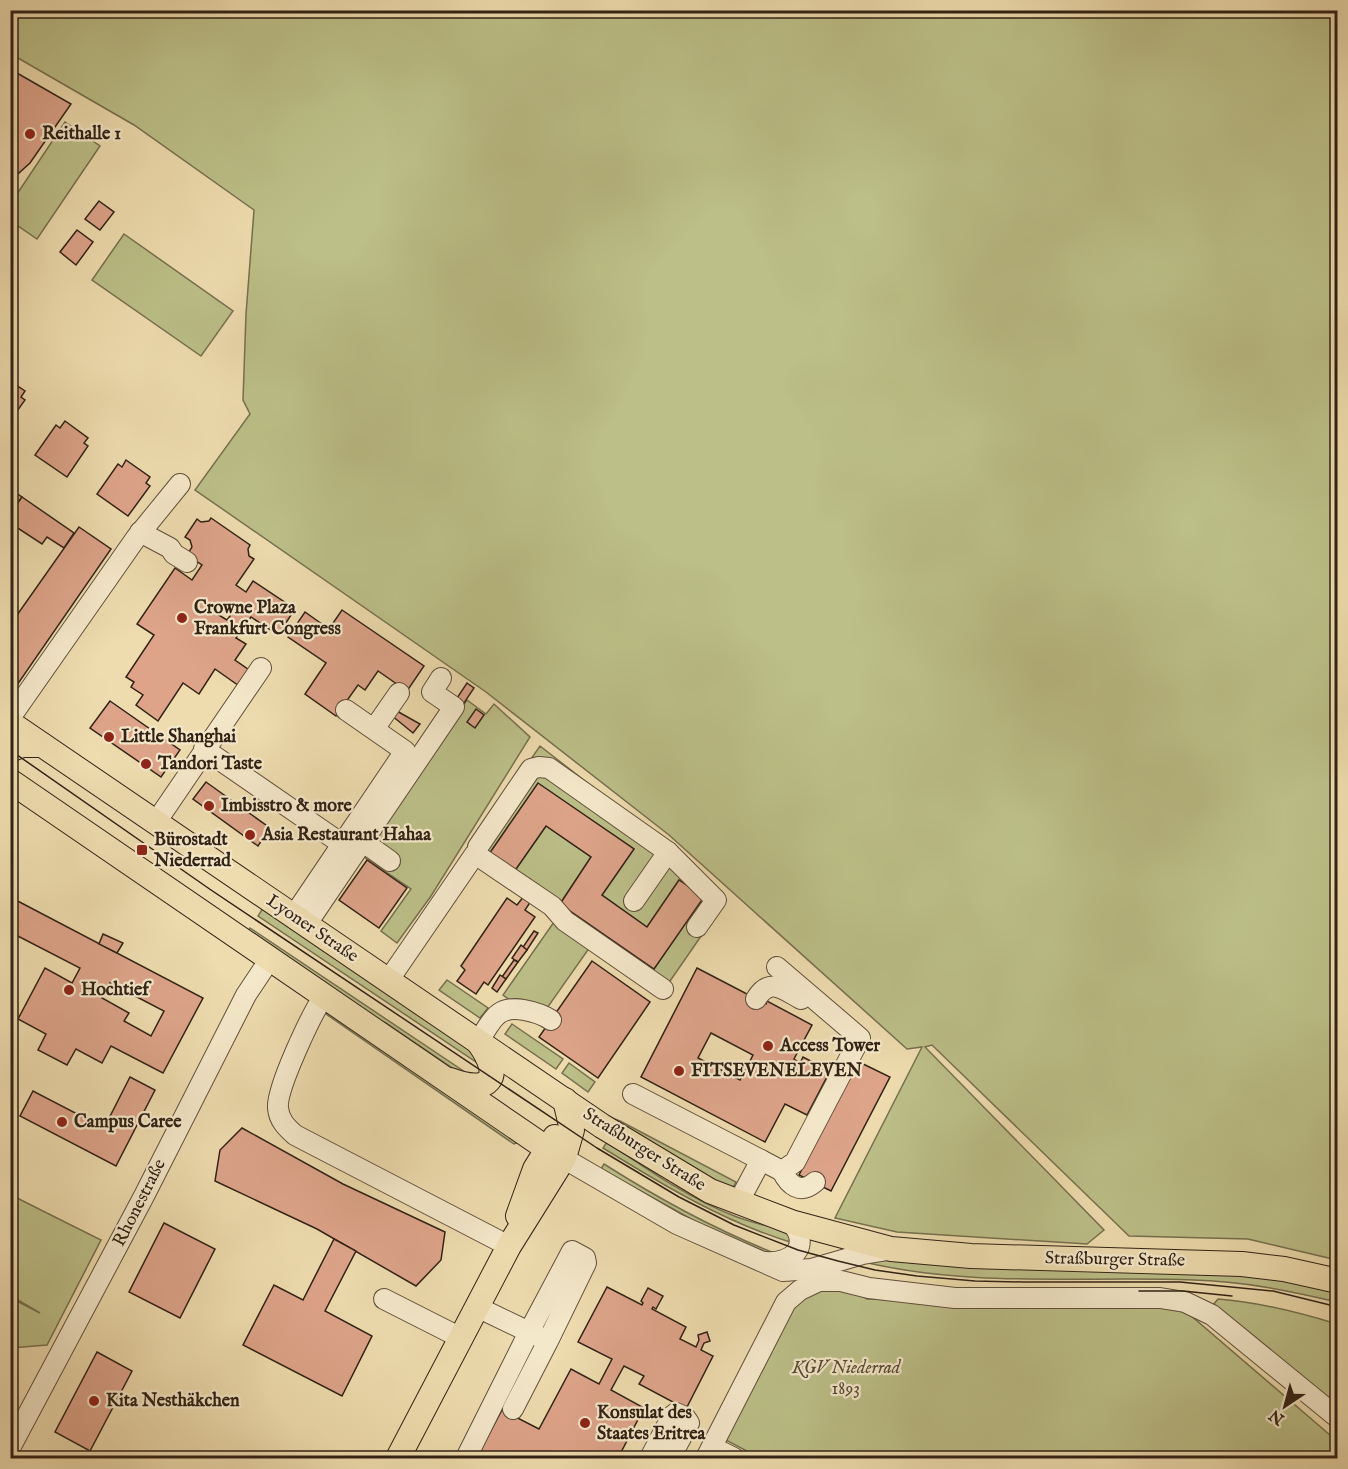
<svg xmlns="http://www.w3.org/2000/svg" width="1348" height="1469" viewBox="0 0 1348 1469" font-family="'IM FELL English',serif">
  <rect width="100%" height="100%" fill="#eedcae"/>
  <filter id="stains"><feTurbulence type="fractalNoise" baseFrequency=".00333" numOctaves="4"/><feColorMatrix values="0 0 0 0 .2 0 0 0 0 .09 0 0 0 0 .02 0 0 0 .5 -.17"/></filter>
  <radialGradient id="worn" r=".72"><stop offset=".6" stop-color="#630" stop-opacity="0"/><stop offset="1" stop-color="#630" stop-opacity=".3"/></radialGradient>
  <g fill="#bcbf88" stroke="#76704e" stroke-width="1.5" fill-rule="evenodd">
    <polygon points="11,10 1337,11 1337,1260 1248,1239 1129,1236 932,1045 925,1047 1104,1230 1087,1244 897,1232 835,1218 922,1047 907,1049 669,835 486,692 195,490 250,414 243,400 246,314 254,210 134,125 11,54"/>
    <polygon points="65,122 100,146 37,239 11,221 11,203"/>
    <polygon points="124,234 233,311 201,356 92,280"/>
    <polygon points="467,700 486,714 494,704 530,737 431,896 397,943 381,931 411,889 364,857 323,909"/>
    <path d="M540,746L671,848L726,900L668,984L472,844ZM538,784L634,849L602,895L647,927L679,880L704,896L654,969L561,902L591,857L546,826L514,872L489,854Z"/>
    <polygon points="265,905 484,1056 488,1070 258,916"/>
    <polygon points="554,922 590,947 545,1011 511,1001 503,995"/>
    <polygon points="250,928 477,1080 467,1078 386,1023 376,1019 245,935"/>
    <polygon points="447,980 488,1008 480,1018 439,990"/>
    <polygon points="328,1011 519,1142 514,1144 326,1014"/>
    <polygon points="512,1024 563,1059 556,1069 505,1034"/>
    <polygon points="569,1063 595,1082 588,1092 562,1073"/>
    <polygon points="612,1118 620,1121 736,1182 734,1186 727,1189 611,1120"/>
    <path d="M607,1142C648,1170 690,1199 737,1217C753,1223 769,1226 786,1231L793,1243C724,1222 663,1185 603,1148Z"/>
    <path d="M604,1164C659,1199 714,1229 774,1253L772,1255L702,1225L601,1169Z"/>
    <polygon points="11,1195 101,1240 47,1345 11,1348 11,1298 40,1313 11,1296"/>
    <path d="M883,1258L1224,1270L1337,1290V1302C1290,1291 1242,1281 1193,1280C1083,1276 968,1288 860,1261Z"/>
    <polygon points="821,1287 850,1289 867,1299 1182,1308 1337,1441 1338,1458 760,1458 722,1438 793,1304"/>
    <path d="M1218,1299C1259,1302 1298,1312 1337,1324V1409L1213,1305Z"/>
  </g>
  <g fill="#dda48a" stroke="#312215" stroke-width="1.5" fill-rule="evenodd">
    <polygon points="10,69 71,104 30,163 10,181"/>
    <polygon points="99,201 114,212 100,230 85,219"/>
    <polygon points="77,230 93,242 76,265 60,252"/>
    <polygon points="10,381 25,391 21,397 25,400 10,421"/>
    <polygon points="65,421 88,438 84,443 88,446 67,477 35,455 56,425 60,428"/>
    <polygon points="126,460 150,477 146,483 150,486 128,516 97,494 118,464 122,467"/>
    <polygon points="10,489 22,497 10,514"/>
    <polygon points="22,497 74,533 64,548 47,537 42,544 10,523 10,514"/>
    <path d="M211,518L250,545L248,549L249,556L254,559L236,585L246,592L253,581L295,609L278,635L251,617L236,638L246,644L235,660L252,672L242,688L215,669L199,694L183,683L158,721L136,705L143,695L131,687L134,682L126,677L154,635L137,624L175,568L192,580L202,565L187,555L192,547L190,540L185,537L197,519L201,522L209,521ZM223,605L233,612L227,620L217,614Z"/>
    <polygon points="79,527 111,549 15,688 10,684 10,625"/>
    <polygon points="342,610 424,666 407,691 378,671 365,690 358,685 336,716 305,694 326,663 288,637 305,612 329,629"/>
    <polygon points="467,683 474,688 464,703 457,698"/>
    <polygon points="110,701 180,750 161,777 90,728"/>
    <polygon points="476,709 484,715 475,728 467,722"/>
    <polygon points="395,710 420,724 413,733 391,715"/>
    <polygon points="206,782 270,828 258,846 193,799"/>
    <polygon points="538,783 634,849 602,895 647,927 679,880 704,897 654,969 560,904 591,857 546,826 514,872 489,854"/>
    <polygon points="367,860 407,888 379,928 339,900"/>
    <polygon points="524,896 531,901 525,910 535,917 488,985 484,982 476,994 457,981 465,970 461,966 507,898 517,905"/>
    <path d="M10,897L203,998L163,1073L111,1046L102,1063L76,1049L67,1065L38,1050L46,1034L18,1019L45,968L72,983L80,968L10,932ZM110,983L164,1011L151,1036L124,1021L129,1013L102,998Z"/>
    <polygon points="534,931 538,933 527,950 523,947"/>
    <polygon points="103,934 123,943 117,953 99,944"/>
    <polygon points="521,945 527,950 518,962 512,958"/>
    <polygon points="514,960 518,962 506,979 502,977"/>
    <polygon points="592,961 650,1002 598,1078 539,1037"/>
    <path d="M697,968L766,1004L767,1001L812,1025L794,1059L800,1063L803,1057L830,1071L807,1115L785,1104L765,1142L641,1077ZM711,1033L753,1055L740,1080L698,1058Z"/>
    <polygon points="500,975 506,979 497,992 492,988"/>
    <polygon points="857,1061 890,1077 831,1191 799,1175"/>
    <polygon points="130,1077 155,1090 116,1166 20,1116 33,1091 104,1128"/>
    <polygon points="242,1128 343,1184 445,1232 441,1260 416,1286 317,1229 215,1181 220,1150"/>
    <polygon points="164,1223 215,1249 180,1318 129,1292"/>
    <polygon points="334,1239 356,1251 325,1311 372,1336 342,1396 243,1345 274,1285 303,1300"/>
    <polygon points="607,1287 642,1305 643,1303 641,1301 648,1288 663,1296 656,1309 653,1307 652,1309 686,1327 680,1339 696,1347 699,1340 698,1335 707,1332 710,1341 704,1343 701,1350 713,1356 686,1409 639,1384 644,1376 624,1366 611,1390 644,1408 618,1458 476,1458 502,1410 539,1429 571,1369 599,1384 612,1359 578,1342"/>
    <polygon points="97,1352 132,1371 90,1451 55,1432"/>
  </g>
  <g fill="none" stroke-linecap="round" stroke-linejoin="round">
    <defs>
      <g id="minor">
        <polyline points="140,532 170,548 174,554 187,562"/>
        <polyline points="10,718 136,538 180,484"/>
        <polyline points="374,729 399,693"/>
        <polyline points="204,749 342,844"/>
        <polyline points="156,822 261,668"/>
        <polyline points="352,834 390,861"/>
        <polyline points="478,847 531,769 539,767 549,768 668,852 716,900 697,927"/>
        <polyline points="634,901 668,852"/>
        <polyline points="293,917 405,751 346,710"/>
        <polyline points="306,925 454,707 432,692 441,678"/>
        <polyline points="388,981 475,854 552,906 565,921 663,989"/>
        <path d="M324,996C312,1013 276,1089 278,1108C279,1120 286,1127 295,1135L509,1246"/>
        <path d="M756,999C770,976 784,990 801,999"/>
        <path d="M478,1042C492,1021 496,1005 524,1010C535,1012 542,1014 551,1020"/>
        <polyline points="633,1094 761,1160"/>
        <polyline points="551,1151 677,1224 783,1271 811,1269 863,1254 888,1250"/>
        <path d="M782,1171C789,1185 800,1195 815,1182"/>
        <polyline points="738,1203 761,1160 782,1171 795,1162 860,1038 777,967"/>
        <path d="M765,1262C792,1264 812,1247 791,1222"/>
        <polyline points="384,1299 461,1338"/>
        <polyline points="513,1409 548,1341 529,1332 572,1251 585,1258 586,1263 548,1341"/>
        <polyline points="712,1447 734,1458"/>
        <polyline points="10,1448 144,1196 246,995 270,959"/>
        <polyline points="466,1458 529,1332 477,1307"/>
        <polyline points="650,1458 672,1416 676,1413 685,1417 689,1423 670,1458"/>
        <polyline points="706,1458 786,1302 800,1290 819,1281 841,1281 869,1288 955,1298 1160,1298 1185,1302 1212,1315 1338,1418"/>
      </g>
      <g id="major">
        <polyline points="10,723 602,1126 710,1191 791,1222 891,1249 971,1256 1242,1264 1284,1269 1338,1281"/>
        <polyline points="10,750 22,745 42,745"/>
        <polyline points="10,781 546,1148"/>
        <path d="M450,1080C490,1095 504,1078 479,1043"/>
        <polyline points="518,1216 535,1169 555,1137"/>
        <polyline points="398,1458 509,1246 564,1158 572,1130 565,1100"/>
      </g>
    </defs>
    <use href="#minor" stroke="#60503b" stroke-width="22"/>
    <use href="#major" stroke="#312215" stroke-width="26"/>
    <use href="#minor" stroke="#f4e8ca" stroke-width="20"/>
    <use href="#major" stroke="#eedcae" stroke-width="24"/>
    <g stroke="#312215" stroke-width="1.5">
      <polyline points="10,750 211,890 597,1148 679,1197 734,1225 798,1250 838,1261 875,1270 917,1276 975,1281 1023,1282 1180,1282 1273,1291 1338,1307"/>
      <polyline points="1139,1291 1183,1291 1232,1296"/>
    </g>
  </g>
  <g fill="#8f2418" stroke="#f4e8ca" stroke-width="2">
    <circle cx="30" cy="134" r="6"/>
    <circle cx="182" cy="618" r="6"/>
    <circle cx="109" cy="737" r="6"/>
    <circle cx="146" cy="764" r="6"/>
    <circle cx="209" cy="806" r="6"/>
    <circle cx="250" cy="835" r="6"/>
    <rect x="136" y="844" width="12" height="12" rx="3"/>
    <circle cx="69" cy="990" r="6"/>
    <circle cx="768" cy="1046" r="6"/>
    <circle cx="679" cy="1071" r="6"/>
    <circle cx="62" cy="1122" r="6"/>
    <circle cx="94" cy="1401" r="6"/>
    <circle cx="585" cy="1423" r="6"/>
  </g>
  <g text-anchor="middle" dominant-baseline="central" stroke-width="4.5" stroke-linejoin="round" paint-order="stroke">
    <g font-size="18" font-weight="bold" fill="#312215" stroke="#f4e8ca" text-anchor="start">
      <text x="42" y="134">Reithalle 1</text>
      <text x="194" y="608">Crowne Plaza<tspan x="194" dy="21">Frankfurt Congress</tspan></text>
      <text x="121" y="737">Little Shanghai</text>
      <text x="158" y="764">Tandori Taste</text>
      <text x="221" y="806">Imbisstro &amp; more</text>
      <text x="262" y="835">Asia Restaurant Hahaa</text>
      <text x="154" y="840">Bürostadt<tspan x="154" dy="21">Niederrad</tspan></text>
      <text x="81" y="990">Hochtief</text>
      <text x="780" y="1046">Access Tower</text>
      <text x="691" y="1071">FITSEVENELEVEN</text>
      <text x="74" y="1122">Campus Caree</text>
      <text x="106" y="1401">Kita Nesthäkchen</text>
      <text x="597" y="1413">Konsulat des<tspan x="597" dy="21">Staates Eritrea</tspan></text>
    </g>
    <g font-size="18" fill="#312215" stroke="#f4e8ca">
      <text transform="translate(312 929) rotate(34)">Lyoner Straße</text>
      <text transform="translate(644 1150) rotate(32)">Straßburger Straße</text>
      <text transform="translate(140 1203) rotate(-63)">Rhonestraße</text>
      <text transform="translate(1115 1260) rotate(1)">Straßburger Straße</text>
    </g>
    <g font-size="18" font-style="italic" fill="#544932" stroke="#f4e8ca">
      <text x="846" y="1368">KGV Niederrad<tspan x="846" dy="21">1893</tspan></text>
    </g>
  </g>
  <rect width="1348" height="1469" fill="none" stroke="#eedcae" stroke-width="36"/>
  <rect x="12" y="12" width="1324" height="1445" fill="none" stroke="#312215" stroke-width="3"/>
  <rect x="18" y="18" width="1312" height="1433" fill="none" stroke="#312215" stroke-width="1.5"/>
  <g transform="translate(1285 1406) rotate(216)" stroke="#f4e8ca" stroke-width="4.5" paint-order="stroke">
  <path d="M0-4.5L10 22L0 15L-10 22Z" fill="#312215"/>
  <text y="-9" font-size="16" font-weight="bold" text-anchor="middle" fill="#312215">N</text>
  </g>
  <rect width="100%" height="100%" filter="url(#stains)"/>
  <rect width="100%" height="100%" fill="url(#worn)"/>
</svg>
